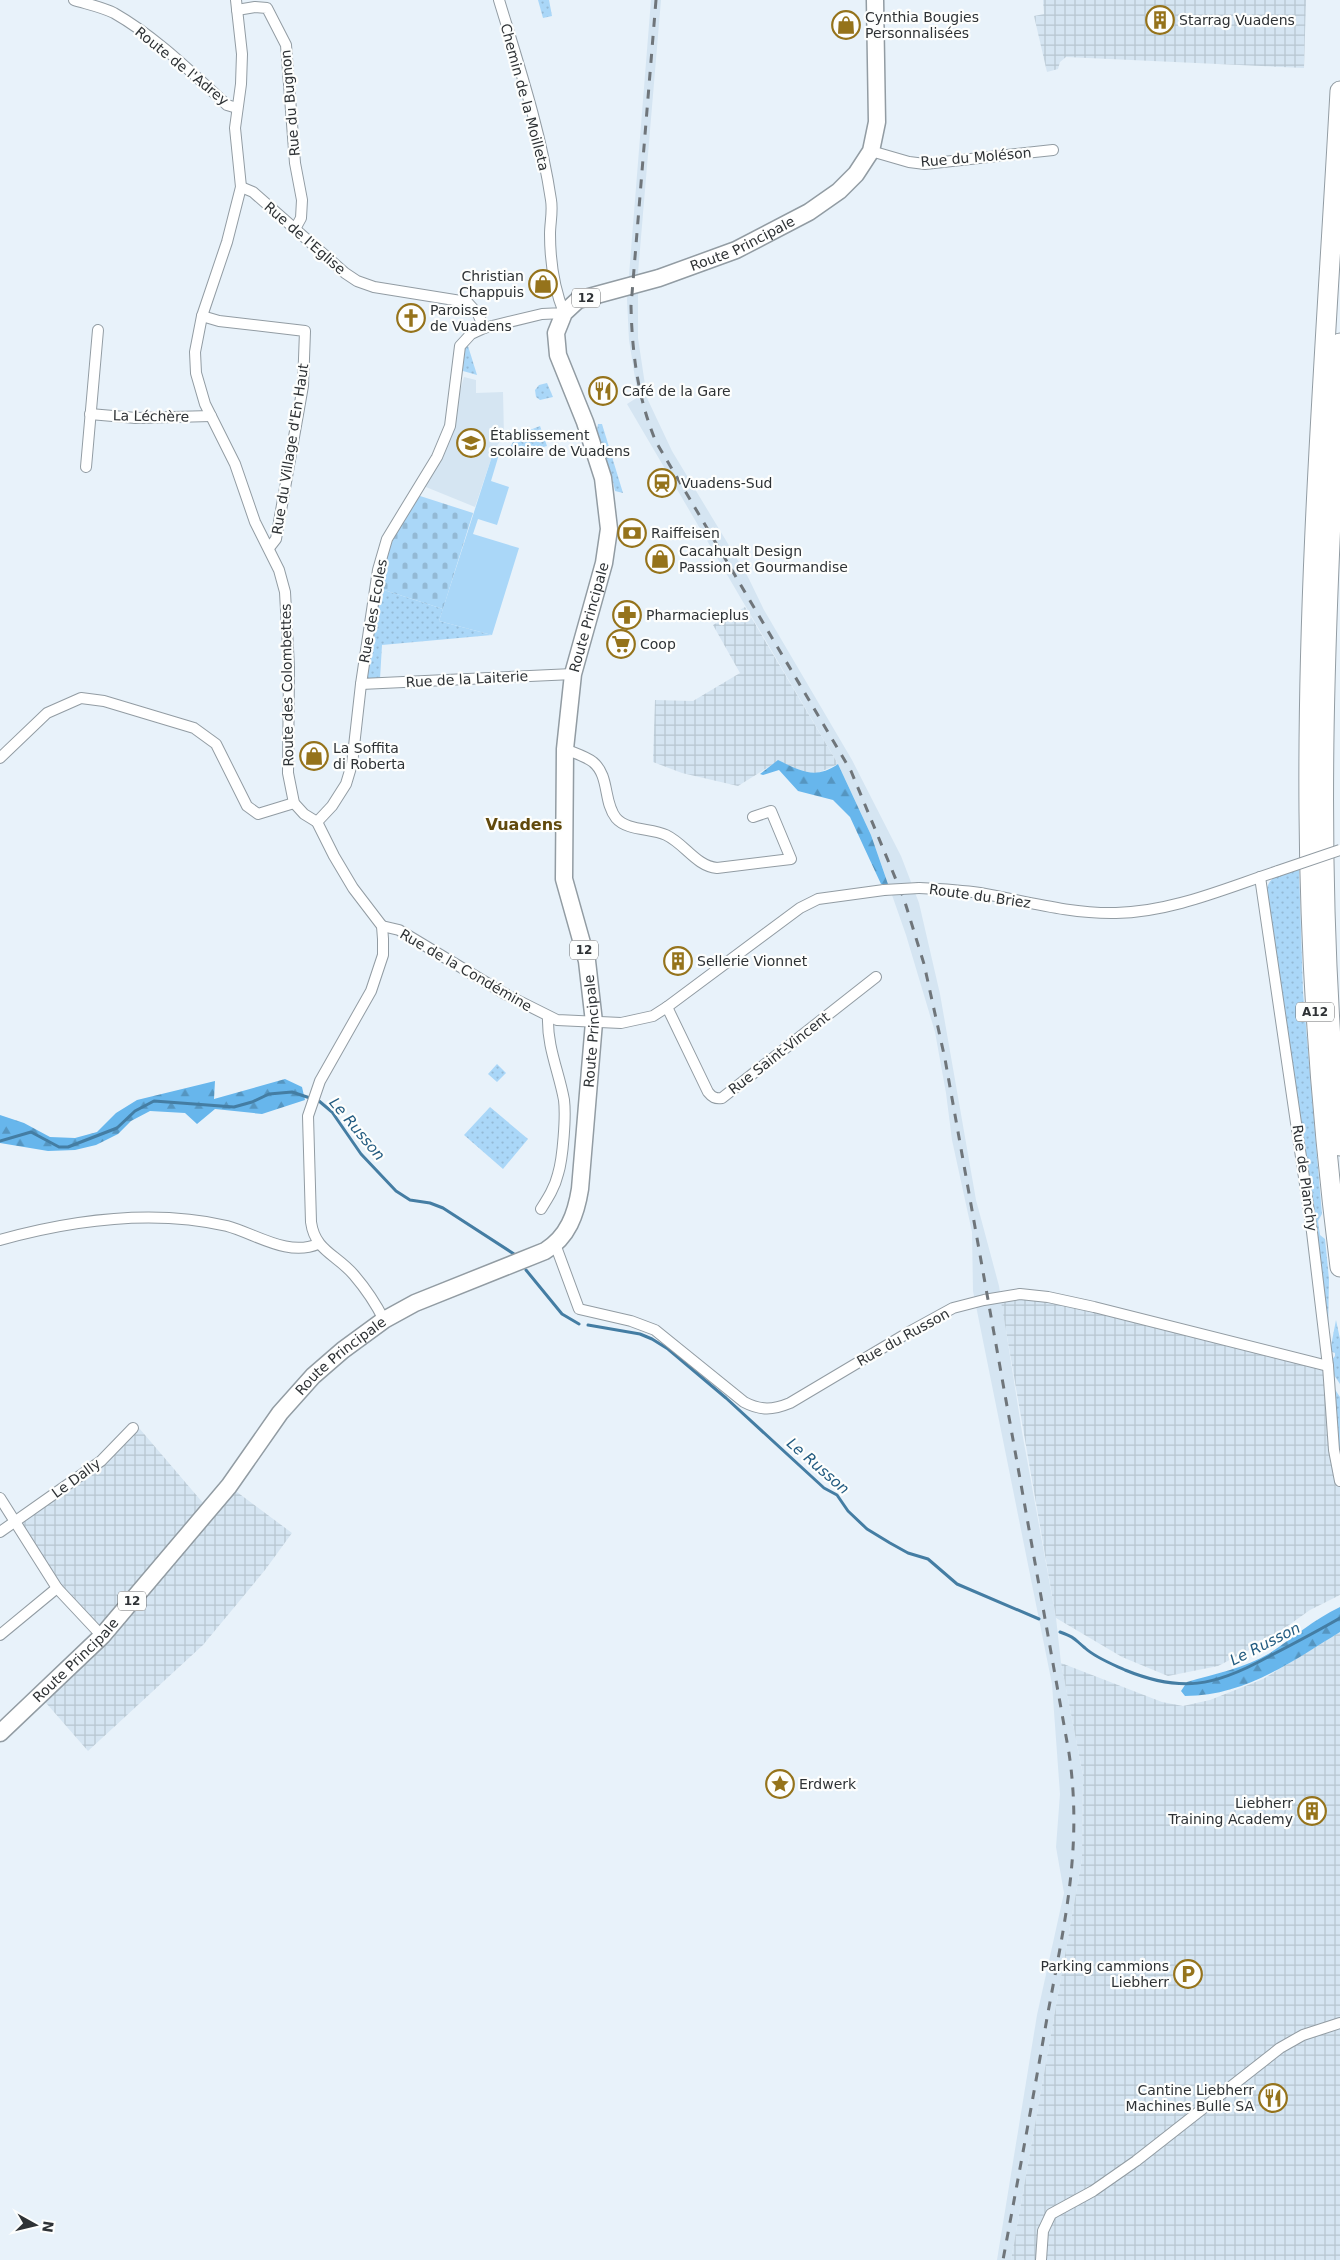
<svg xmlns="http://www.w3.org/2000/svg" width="1340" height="2260" viewBox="0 0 1340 2260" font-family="'DejaVu Sans',sans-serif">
  <defs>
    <pattern id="industrial-grid" width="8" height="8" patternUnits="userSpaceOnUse" patternTransform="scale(1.25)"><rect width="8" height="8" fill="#d5e5f2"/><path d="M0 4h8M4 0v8" fill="none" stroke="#b7c5d0"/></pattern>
    <pattern id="grass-dots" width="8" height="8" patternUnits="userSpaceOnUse" patternTransform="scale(1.25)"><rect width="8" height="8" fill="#aad7f8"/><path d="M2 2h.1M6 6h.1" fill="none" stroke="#93b9d5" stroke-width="1.8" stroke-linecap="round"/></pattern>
    <pattern id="forest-firs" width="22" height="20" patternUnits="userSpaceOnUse" patternTransform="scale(1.25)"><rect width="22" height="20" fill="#67b6ec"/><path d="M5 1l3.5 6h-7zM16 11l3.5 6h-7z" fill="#5595c0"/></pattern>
    <pattern id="cemetery-stones" width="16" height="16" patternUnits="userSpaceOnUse" patternTransform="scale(1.25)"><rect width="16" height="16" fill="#aad7f8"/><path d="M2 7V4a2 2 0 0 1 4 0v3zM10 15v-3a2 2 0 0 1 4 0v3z" fill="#93b9d5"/></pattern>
  </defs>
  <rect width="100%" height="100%" fill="#e8f2fa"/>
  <g fill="#d5e5f2">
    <polygon points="651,0 661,0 638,273 638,338 647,398 672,451 748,577 764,610 852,760 901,856 919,903 940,994 976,1200 999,1286 1022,1432 1056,1618 1061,1663 1083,1775 1082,1859 1011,2260 997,2260 1037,2015 1064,1893 1056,1847 1060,1794 1052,1684 973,1291 972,1232 952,1140 946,1093 935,1032 906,935 871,835 838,764 627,404 638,397 629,340 627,300"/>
    <polygon points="464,377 476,380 476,393 503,392 504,436 494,450 475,507 421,485 450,426"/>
  </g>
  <g fill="url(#industrial-grid)">
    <polygon points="1043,0 1306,0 1304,68 1066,57 1060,62 1058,69 1047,72 1034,16 1044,14"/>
    <polygon points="745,607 838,764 818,773 806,774 778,761 738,786 682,773 653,762 655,700 693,701 740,673 713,625"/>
    <polygon points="1020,1294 1328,1366 1340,1481 1340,1595 1310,1610 1265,1642 1218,1666 1168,1676 1122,1657 1056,1618 1000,1296"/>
    <polygon points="133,1428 139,1428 209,1510 229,1486 292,1533 265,1570 203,1645 88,1751 40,1696 102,1635 57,1588 20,1519 101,1461"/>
    <polygon points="1340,1632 1340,2260 1011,2260 1082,1859 1083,1775 1061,1663 1162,1702 1183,1706 1210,1700 1263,1679"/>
  </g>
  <g fill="url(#grass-dots)">
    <polygon points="538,0 549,0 552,16 543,18"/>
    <polygon points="468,346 477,375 463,371 464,348"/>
    <polygon points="547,383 553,397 540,400 536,397 535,390 539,385"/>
    <polygon points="598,424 602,424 623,493 615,491 612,477 597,430"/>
    <polygon points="540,426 547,446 504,458 517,435"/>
    <polygon points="381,589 443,609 439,621 492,635 382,645 380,679 366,678"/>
    <path d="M1299,868L1303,992L1322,1214L1318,1221L1320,1235L1325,1239L1329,1279L1328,1334L1315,1217L1267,889C1269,874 1287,873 1299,868Z"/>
    <polygon points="497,1064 506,1073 497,1082 488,1074"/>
    <polygon points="490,1107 528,1139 503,1169 464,1135"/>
    <polygon points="1336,1320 1340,1339 1340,1384 1332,1372 1331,1361 1335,1356 1335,1353 1330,1351"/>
    <polygon points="1334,1388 1340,1397 1340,1458"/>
  </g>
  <g fill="url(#forest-firs)">
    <path d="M778,760C801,771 815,780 838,764L871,835L888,884H881L850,817L833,800L798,791L779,770L763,775L760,774Z"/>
    <polygon points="285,1079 302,1087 305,1100 262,1114 215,1109 197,1124 185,1113 150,1111 131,1121 118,1134 96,1145 75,1150 48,1151 0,1143 0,1115 24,1123 50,1137 75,1138 97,1132 116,1113 137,1100 215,1081 214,1099"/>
    <path d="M1340,1607V1632C1291,1662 1245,1696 1185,1696L1181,1691L1187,1682C1214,1674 1245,1668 1270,1653C1294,1637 1313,1620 1340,1607Z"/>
  </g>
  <polygon fill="url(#cemetery-stones)" points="417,495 473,513 443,609 381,589 387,551"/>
  <polygon fill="#aad7f8" points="494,450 500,451 491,481 509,487 497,525 478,519 473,534 519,548 492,635 439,621"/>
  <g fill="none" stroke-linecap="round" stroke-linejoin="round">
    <g stroke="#447da3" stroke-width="3">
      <polyline points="0,1141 31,1132 59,1147 68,1147 117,1128 135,1111 154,1101 234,1107 252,1102 269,1094 292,1092 319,1101 332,1112 361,1154 396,1191 410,1200 430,1203 443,1208 514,1254"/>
      <polyline points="526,1270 562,1314 579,1324"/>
      <polyline points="588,1325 640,1334 652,1339 668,1349 726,1398 824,1488 837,1495 848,1511 867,1529 890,1543 908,1553 928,1559 957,1584 1039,1619"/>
      <path d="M1060,1632C1076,1638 1073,1638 1085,1648C1096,1658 1112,1664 1125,1670C1181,1693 1215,1686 1266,1658C1291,1645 1316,1632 1340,1618"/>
    </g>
    <defs>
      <g id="street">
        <path d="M74,0C87,4 102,7 114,13C156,37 191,72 227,105L237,108"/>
        <path d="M236,0L242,54L241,84L235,128L241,187L227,242L202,316L195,352L196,373L205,404L235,464L255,522L279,570L285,592L289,667L288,773L294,803L304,814L317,822L334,856L353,888L382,926L383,939V955L371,991L320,1081L308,1116L311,1222C315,1251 336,1254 354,1275C366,1289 376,1304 384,1320"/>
        <polyline points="237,10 255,7 267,8 286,45 295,163 302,200 301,218 295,229"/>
        <polyline points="871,151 909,162 925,164 1053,150"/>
        <path d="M241,187L253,192L345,273L357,281L374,287L467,302L478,314L484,328L542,314L564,313C554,288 550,262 550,234C550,223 553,211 551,200C541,132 519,66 499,0"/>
        <polyline points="202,316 219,321 305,331 303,386 276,539 269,548"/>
        <polyline points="90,414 136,418 211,416"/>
        <polyline points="86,467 98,330"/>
        <polyline points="361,684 573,674"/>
        <path d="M565,749C574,753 585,756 593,762C610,776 603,802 616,818C627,831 652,828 666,835C685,844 696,866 717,868L791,859L771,811L753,817"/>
        <polyline points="0,758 47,713 81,698 104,701 194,728 216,744 247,806 258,814 294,803"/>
        <polyline points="317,822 332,806 346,784 352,764 361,684 378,570 387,539 437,457 450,426 460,346 471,334 484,328"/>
        <polyline points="1260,877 1312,1232 1328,1366 1334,1450 1340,1481"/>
        <path d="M919,888C940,889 960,890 980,893C1025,901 1070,914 1116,913C1172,912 1226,888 1278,871"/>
        <polyline points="382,926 399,930 507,995 557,1020 621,1023 653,1016 667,1007 800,908 818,899 884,890"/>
        <path d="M667,1007L708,1092C712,1097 715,1099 722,1098L876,977"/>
        <path d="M541,1209C548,1198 555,1187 558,1174C563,1158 566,1116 564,1100C559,1072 547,1047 548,1017"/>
        <path d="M0,1240C72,1220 153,1209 227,1226C256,1234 288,1257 318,1244"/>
        <path d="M555,1244L579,1309L631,1321L655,1330L744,1402C761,1411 773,1410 790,1403L911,1331L953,1308L984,1300L1020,1294L1048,1297L1094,1307L1328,1366"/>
        <polyline points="0,1498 57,1588 102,1636"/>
        <polyline points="0,1532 101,1461 133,1428"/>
        <polyline points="0,1635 57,1588"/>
        <polyline points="1041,2260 1043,2231 1051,2214 1093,2191 1136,2161 1280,2048 1303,2035 1340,2023"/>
      </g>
      <g id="primary">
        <path id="s1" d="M0,1733L102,1636L229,1486L280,1413L313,1376L343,1350L384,1320L415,1303L545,1251C568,1237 576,1214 580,1189L594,1022L587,961L564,879L565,749L573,674L604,563L609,529L603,478L585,422L558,355L556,333L564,313L578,300L659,278L736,250L809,212L839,191L856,174L871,151L877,122L875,0"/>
      </g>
      <g id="highway">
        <path d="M1340,91C1327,331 1307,572 1309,812C1310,965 1321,1116 1340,1267"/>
        <path d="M1340,343C1325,611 1312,879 1340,1146"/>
      </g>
    </defs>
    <use href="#street" stroke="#929ca3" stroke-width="12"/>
    <use href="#primary" stroke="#929ca3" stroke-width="19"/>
    <use href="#highway" stroke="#929ca3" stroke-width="21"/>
    <use href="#street" stroke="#fff" stroke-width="10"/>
    <use href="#primary" stroke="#fff" stroke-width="16"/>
    <use href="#highway" stroke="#fff" stroke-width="19"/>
    <path stroke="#6f757a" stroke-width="3" stroke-dasharray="9 9" stroke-linecap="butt" d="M656,0L631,306C632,353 638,399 656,442L851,771L904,899L924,964L945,1059L1069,1753C1083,1848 1064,1925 1047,2018C1033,2099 1018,2179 1003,2260"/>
    <defs>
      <g id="street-bridge">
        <polyline points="1278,871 1340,850"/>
        <polyline points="884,890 919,888"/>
      </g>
    </defs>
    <use href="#street-bridge" stroke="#929ca3" stroke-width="12" stroke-linecap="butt"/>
    <use href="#street-bridge" stroke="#fff" stroke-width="10"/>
  </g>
  <defs>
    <symbol id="building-ring" viewBox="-11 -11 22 22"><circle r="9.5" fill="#fdfefd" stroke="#95731b" stroke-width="1.5"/><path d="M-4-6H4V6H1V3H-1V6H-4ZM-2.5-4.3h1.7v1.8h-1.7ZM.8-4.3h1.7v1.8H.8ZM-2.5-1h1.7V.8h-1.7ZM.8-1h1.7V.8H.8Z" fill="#95731b"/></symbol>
    <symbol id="shop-ring" viewBox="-11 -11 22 22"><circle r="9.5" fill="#fdfefd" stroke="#95731b" stroke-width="1.5"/><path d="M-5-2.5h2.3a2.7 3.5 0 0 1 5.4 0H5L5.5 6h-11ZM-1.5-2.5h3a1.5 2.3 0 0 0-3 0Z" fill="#95731b"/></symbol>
    <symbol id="church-ring" viewBox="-11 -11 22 22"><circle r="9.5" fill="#fdfefd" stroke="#95731b" stroke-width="1.5"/><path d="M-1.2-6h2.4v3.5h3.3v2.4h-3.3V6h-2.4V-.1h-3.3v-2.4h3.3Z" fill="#95731b"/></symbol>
    <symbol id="restaurant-ring" viewBox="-11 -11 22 22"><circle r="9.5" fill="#fdfefd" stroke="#95731b" stroke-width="1.5"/><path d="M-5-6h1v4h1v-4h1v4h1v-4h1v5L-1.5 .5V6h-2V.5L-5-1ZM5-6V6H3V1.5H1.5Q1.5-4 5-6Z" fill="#95731b"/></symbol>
    <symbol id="school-ring" viewBox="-11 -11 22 22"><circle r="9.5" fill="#fdfefd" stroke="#95731b" stroke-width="1.5"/><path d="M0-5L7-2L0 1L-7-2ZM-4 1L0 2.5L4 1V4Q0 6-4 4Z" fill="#95731b"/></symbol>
    <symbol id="station-ring" viewBox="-11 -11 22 22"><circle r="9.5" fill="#fdfefd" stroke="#95731b" stroke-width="1.5"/><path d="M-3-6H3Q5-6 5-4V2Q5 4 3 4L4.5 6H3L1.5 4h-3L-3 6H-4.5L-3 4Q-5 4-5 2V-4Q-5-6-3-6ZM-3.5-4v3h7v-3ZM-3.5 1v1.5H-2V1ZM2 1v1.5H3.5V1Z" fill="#95731b"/></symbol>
    <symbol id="bank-ring" viewBox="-11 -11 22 22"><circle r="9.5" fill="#fdfefd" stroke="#95731b" stroke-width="1.5"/><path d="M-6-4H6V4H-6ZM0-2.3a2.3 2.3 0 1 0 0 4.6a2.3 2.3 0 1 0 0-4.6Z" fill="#95731b"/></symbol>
    <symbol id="pharmacy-ring" viewBox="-11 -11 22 22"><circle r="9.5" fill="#fdfefd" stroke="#95731b" stroke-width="1.5"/><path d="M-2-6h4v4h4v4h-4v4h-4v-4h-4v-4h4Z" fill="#95731b"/></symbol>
    <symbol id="supermarket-ring" viewBox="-11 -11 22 22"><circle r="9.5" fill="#fdfefd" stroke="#95731b" stroke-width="1.5"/><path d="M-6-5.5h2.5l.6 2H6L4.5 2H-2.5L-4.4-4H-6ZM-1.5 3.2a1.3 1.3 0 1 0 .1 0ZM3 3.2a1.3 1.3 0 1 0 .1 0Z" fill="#95731b"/></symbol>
    <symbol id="sight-ring" viewBox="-11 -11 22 22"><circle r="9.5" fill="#fdfefd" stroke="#95731b" stroke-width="1.5"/><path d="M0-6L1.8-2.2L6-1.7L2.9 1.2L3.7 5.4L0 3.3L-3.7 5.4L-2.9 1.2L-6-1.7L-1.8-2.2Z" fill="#95731b"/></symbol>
    <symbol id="parking-ring" viewBox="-11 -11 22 22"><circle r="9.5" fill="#fdfefd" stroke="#95731b" stroke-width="1.5"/><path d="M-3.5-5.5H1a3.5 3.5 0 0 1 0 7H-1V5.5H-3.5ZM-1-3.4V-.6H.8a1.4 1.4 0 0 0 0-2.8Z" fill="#95731b"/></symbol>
  </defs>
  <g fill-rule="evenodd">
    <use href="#building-ring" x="1144" y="4" width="32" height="32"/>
    <use href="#shop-ring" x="830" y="9" width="32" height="32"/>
    <use href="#shop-ring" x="527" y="268" width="32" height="32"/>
    <use href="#church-ring" x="395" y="302" width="32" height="32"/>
    <use href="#restaurant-ring" x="587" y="375" width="32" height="32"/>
    <use href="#school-ring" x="455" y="427" width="32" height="32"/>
    <use href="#station-ring" x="646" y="467" width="32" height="32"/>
    <use href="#bank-ring" x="616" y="517" width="32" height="32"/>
    <use href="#shop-ring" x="644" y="543" width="32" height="32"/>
    <use href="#pharmacy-ring" x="611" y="599" width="32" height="32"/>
    <use href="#supermarket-ring" x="605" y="628" width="32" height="32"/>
    <use href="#shop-ring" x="298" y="740" width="32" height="32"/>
    <use href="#building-ring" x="662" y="945" width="32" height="32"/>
    <use href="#sight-ring" x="764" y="1768" width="32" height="32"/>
    <use href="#building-ring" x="1296" y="1795" width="32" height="32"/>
    <use href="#parking-ring" x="1172" y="1958" width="32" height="32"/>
    <use href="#restaurant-ring" x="1257" y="2082" width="32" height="32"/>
  </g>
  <g text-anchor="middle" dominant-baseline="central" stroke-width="4.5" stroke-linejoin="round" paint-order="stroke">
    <g fill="#fdfefd" stroke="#6c6f71" stroke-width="1">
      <rect x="572" y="288.5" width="28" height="19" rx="4"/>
      <rect x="570" y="940.5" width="28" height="19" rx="4"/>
      <rect x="1296" y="1002.5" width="38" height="19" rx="4"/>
      <rect x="118" y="1591.5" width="28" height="19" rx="4"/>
    </g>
    <g font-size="12" font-weight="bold" fill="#2e3235">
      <text x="586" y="298">12</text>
      <text x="584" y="950">12</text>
      <text x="1315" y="1012">A12</text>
      <text x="132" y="1601">12</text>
    </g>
    <g font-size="14" fill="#2e3235" stroke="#fdfefd" text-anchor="start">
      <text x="865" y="17">Cynthia Bougies<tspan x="865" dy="16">Personnalisées</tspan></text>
      <text x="1179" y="20">Starrag Vuadens</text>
      <text x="524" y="276" text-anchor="end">Christian<tspan x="524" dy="16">Chappuis</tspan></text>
      <text x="430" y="310">Paroisse<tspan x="430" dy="16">de Vuadens</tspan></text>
      <text x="622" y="391">Café de la Gare</text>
      <text x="490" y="435">Établissement<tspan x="490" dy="16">scolaire de Vuadens</tspan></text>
      <text x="681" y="483">Vuadens-Sud</text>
      <text x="651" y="533">Raiffeisen</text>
      <text x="679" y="551">Cacahualt Design<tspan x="679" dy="16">Passion et Gourmandise</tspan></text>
      <text x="646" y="615">Pharmacieplus</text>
      <text x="640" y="644">Coop</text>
      <text x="333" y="748">La Soffita<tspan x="333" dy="16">di Roberta</tspan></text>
      <text x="697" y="961">Sellerie Vionnet</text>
      <text x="799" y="1784">Erdwerk</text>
      <text x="1293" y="1803" text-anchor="end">Liebherr<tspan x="1293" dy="16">Training Academy</tspan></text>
      <text x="1169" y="1966" text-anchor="end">Parking cammions<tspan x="1169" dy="16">Liebherr</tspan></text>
      <text x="1254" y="2090" text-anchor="end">Cantine Liebherr<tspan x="1254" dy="16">Machines Bulle SA</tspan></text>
    </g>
    <g font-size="14" fill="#2e3235" stroke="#fdfefd">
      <text transform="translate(182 66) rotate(39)">Route de l'Adrey</text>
      <text transform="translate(525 97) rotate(75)">Chemin de la Moilleta</text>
      <text transform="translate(290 103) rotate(-95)">Rue du Bugnon</text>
      <text transform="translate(976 157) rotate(-5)">Rue du Moléson</text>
      <text transform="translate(305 238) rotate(41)">Rue de l'Eglise</text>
      <text stroke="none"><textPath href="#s1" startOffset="1904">Route Principale</textPath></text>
      <text transform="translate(151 416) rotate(1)">La Léchère</text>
      <text transform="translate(290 449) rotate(-81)">Rue du Village d'En Haut</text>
      <text transform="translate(373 611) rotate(-80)">Rue des Ecoles</text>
      <text stroke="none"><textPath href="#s1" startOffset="1394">Route Principale</textPath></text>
      <text transform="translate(467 679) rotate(-3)">Rue de la Laiterie</text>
      <text transform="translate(287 685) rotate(-91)">Route des Colombettes</text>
      <text transform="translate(980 896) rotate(8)">Route du Briez</text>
      <text transform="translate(466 970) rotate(30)">Rue de la Condémine</text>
      <text stroke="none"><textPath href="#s1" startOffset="974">Route Principale</textPath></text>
      <text transform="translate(779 1053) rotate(-38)">Rue Saint-Vincent</text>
      <text transform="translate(1305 1178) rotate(82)">Rue de Planchy</text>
      <text transform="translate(903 1337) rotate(-29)">Rue du Russon</text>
      <text stroke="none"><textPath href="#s1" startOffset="510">Route Principale</textPath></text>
      <text transform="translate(76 1478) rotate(-36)">Le Dally</text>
      <text stroke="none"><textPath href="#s1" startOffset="105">Route Principale</textPath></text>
    </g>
    <g font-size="15" font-style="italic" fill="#225b80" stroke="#fdfefd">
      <text transform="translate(357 1129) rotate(50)">Le Russon</text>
      <text transform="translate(818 1466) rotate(41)">Le Russon</text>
      <text transform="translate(1265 1644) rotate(-27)">Le Russon</text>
    </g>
    <g font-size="16" font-weight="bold" fill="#61490c" stroke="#fdfefd">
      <text x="524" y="824">Vuadens</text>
    </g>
  </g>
  <g transform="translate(35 2225) rotate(98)" stroke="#fdfefd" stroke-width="4" paint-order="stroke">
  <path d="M0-4L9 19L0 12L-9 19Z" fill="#2e3235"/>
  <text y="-8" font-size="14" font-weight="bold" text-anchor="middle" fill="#2e3235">N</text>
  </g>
</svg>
